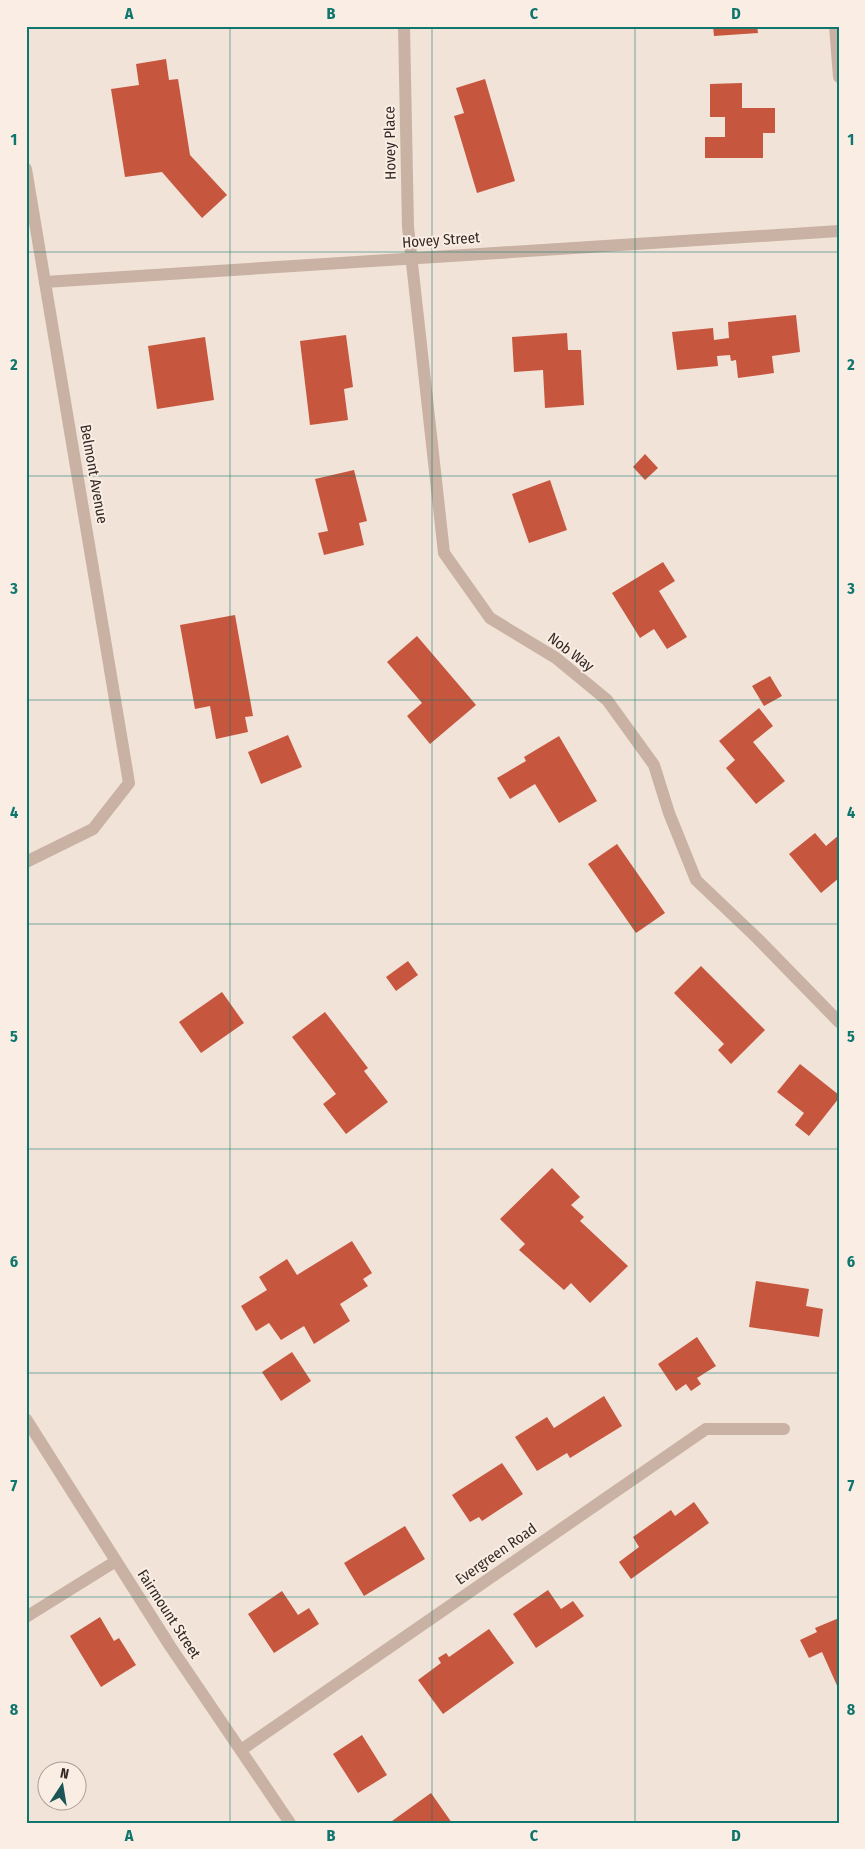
<svg xmlns="http://www.w3.org/2000/svg" width="865" height="1849" viewBox="0 0 865 1849" font-family="'Fira Sans Condensed',sans-serif">
  <rect width="100%" height="100%" fill="#f1e3d7"/>
  <g fill="#c7563f">
    <polygon points="713,26 757,26 758,33 714,36"/>
    <polygon points="166,59 169,80 178,79 190,155 227,195 202,218 162,172 125,177 111,89 139,85 136,64"/>
    <polygon points="485,79 515,181 477,193 454,116 464,113 456,88"/>
    <polygon points="742,83 742,108 775,108 775,133 763,133 763,158 705,158 705,137 725,137 725,117 710,117 710,84"/>
    <polygon points="796,315 800,352 772,356 774,373 738,378 736,360 731,361 730,355 717,356 718,366 677,370 672,332 713,328 714,340 729,338 728,322"/>
    <polygon points="567,333 568,350 581,350 584,405 545,408 543,370 514,372 512,337"/>
    <polygon points="346,335 353,387 344,389 348,420 310,425 300,341"/>
    <polygon points="205,337 214,400 157,409 148,346"/>
    <polygon points="645,454 658,468 645,480 633,467"/>
    <polygon points="354,470 367,521 359,523 364,545 324,555 318,533 328,531 315,479"/>
    <polygon points="550,480 567,530 529,543 512,494"/>
    <polygon points="663,562 675,581 659,591 687,637 667,649 654,629 640,638 612,593"/>
    <polygon points="235,615 253,716 245,717 248,732 216,739 210,706 195,709 180,625"/>
    <polygon points="417,636 476,705 430,744 407,716 422,703 387,662"/>
    <polygon points="770,676 782,696 764,706 752,686"/>
    <polygon points="759,708 773,726 753,742 785,781 756,804 726,768 735,760 719,741"/>
    <polygon points="288,735 302,767 261,784 248,752"/>
    <polygon points="559,736 597,801 559,823 535,784 510,799 497,778 526,761 524,757"/>
    <polygon points="815,833 826,846 839,835 839,878 821,893 789,854"/>
    <polygon points="617,844 665,913 636,933 588,864"/>
    <polygon points="408,961 418,975 396,991 386,977"/>
    <polygon points="701,966 765,1030 731,1064 718,1050 724,1044 674,993"/>
    <polygon points="222,992 244,1023 201,1053 179,1022"/>
    <polygon points="325,1012 368,1068 364,1071 388,1102 346,1134 323,1104 336,1094 292,1037"/>
    <polygon points="800,1064 839,1095 839,1098 809,1136 795,1125 804,1113 777,1092"/>
    <polygon points="552,1168 580,1197 571,1205 584,1217 580,1221 628,1266 590,1303 571,1283 564,1290 519,1250 525,1244 500,1219"/>
    <polygon points="352,1241 372,1273 363,1279 368,1286 340,1304 350,1321 314,1344 304,1326 281,1340 269,1323 256,1331 241,1306 267,1290 259,1277 287,1259 297,1275"/>
    <polygon points="756,1281 809,1289 806,1306 823,1309 819,1337 749,1327"/>
    <polygon points="697,1337 716,1366 697,1378 701,1384 691,1391 686,1384 676,1391 658,1364"/>
    <polygon points="292,1352 311,1381 281,1401 262,1372"/>
    <polygon points="604,1396 622,1426 570,1458 567,1453 537,1471 515,1437 547,1417 554,1428"/>
    <polygon points="502,1463 523,1494 482,1521 479,1517 470,1522 452,1495"/>
    <polygon points="694,1502 709,1523 631,1579 619,1562 639,1547 633,1537 671,1510 675,1516"/>
    <polygon points="405,1526 425,1559 364,1596 344,1563"/>
    <polygon points="548,1590 561,1609 573,1601 584,1616 536,1648 513,1614"/>
    <polygon points="282,1591 298,1615 309,1608 319,1624 274,1653 248,1614"/>
    <polygon points="100,1617 114,1641 119,1638 136,1665 101,1687 70,1636"/>
    <polygon points="839,1618 839,1690 822,1652 809,1658 800,1640 817,1632 815,1628"/>
    <polygon points="489,1629 514,1663 443,1714 418,1680 441,1663 438,1658 446,1653 449,1657"/>
    <polygon points="362,1735 387,1775 358,1793 333,1754"/>
    <polygon points="431,1793 452,1823 393,1823 392,1821"/>
  </g>
  <g fill="none" stroke-linecap="round" stroke-linejoin="round">
    <g stroke="#c9b2a4" stroke-width="12">
      <polyline points="404,26 408,227 444,553 490,618 556,658 607,700 654,765 669,813 696,880 757,938 839,1022"/>
      <polyline points="835,26 839,77"/>
      <polyline points="26,169 129,783 93,829 26,862"/>
      <polyline points="45,282 839,231"/>
      <polyline points="26,1419 170,1646 290,1823"/>
      <polyline points="26,1617 116,1561"/>
      <polyline points="241,1750 706,1429 784,1429"/>
    </g>
  </g>
  <path fill="none" stroke="#0f766e" stroke-width="1" stroke-opacity="0.55" d="M230,26V1823M432,26V1823M635,26V1823M26,252H839M26,476H839M26,700H839M26,924H839M26,1149H839M26,1373H839M26,1597H839"/>
  <g text-anchor="middle" dominant-baseline="central" stroke-width="4" stroke-linejoin="round" paint-order="stroke">
    <g font-size="15" fill="#342925" stroke="#f9ede4">
      <text transform="translate(390 143) rotate(-91)">Hovey Place</text>
      <text transform="translate(441 240) rotate(-4)">Hovey Street</text>
      <text transform="translate(94 474) rotate(80)">Belmont Avenue</text>
      <text transform="translate(571 652) rotate(37)">Nob Way</text>
      <text transform="translate(496 1554) rotate(-35)">Evergreen Road</text>
      <text transform="translate(169 1614) rotate(57)">Fairmount Street</text>
    </g>
  </g>
  <rect width="865" height="1849" fill="none" stroke="#f9ede4" stroke-width="55"/>
  <g transform="translate(62 1786) rotate(12)"><circle r="24" fill="#f9ede4" stroke="#aa9f98"/>
  <path d="M0-4L9 19L0 12L-9 19Z" fill="#1b5555"/>
  <text y="-8" font-size="14" font-weight="bold" text-anchor="middle" fill="#342925">N</text>
  </g>
  <rect x="28" y="28" width="810" height="1794" fill="none" stroke="#0f766e" stroke-width="2"/>
  <g font-size="16" text-anchor="middle" font-weight="bold" fill="#0f766e">
    <text x="129" y="19">A</text>
    <text x="331" y="19">B</text>
    <text x="534" y="19">C</text>
    <text x="736" y="19">D</text>
    <text x="14" y="145">1</text>
    <text x="851" y="145">1</text>
    <text x="14" y="370">2</text>
    <text x="851" y="370">2</text>
    <text x="14" y="594">3</text>
    <text x="851" y="594">3</text>
    <text x="14" y="818">4</text>
    <text x="851" y="818">4</text>
    <text x="14" y="1042">5</text>
    <text x="851" y="1042">5</text>
    <text x="14" y="1267">6</text>
    <text x="851" y="1267">6</text>
    <text x="14" y="1491">7</text>
    <text x="851" y="1491">7</text>
    <text x="14" y="1715">8</text>
    <text x="851" y="1715">8</text>
    <text x="129" y="1841">A</text>
    <text x="331" y="1841">B</text>
    <text x="534" y="1841">C</text>
    <text x="736" y="1841">D</text>
  </g>
</svg>
